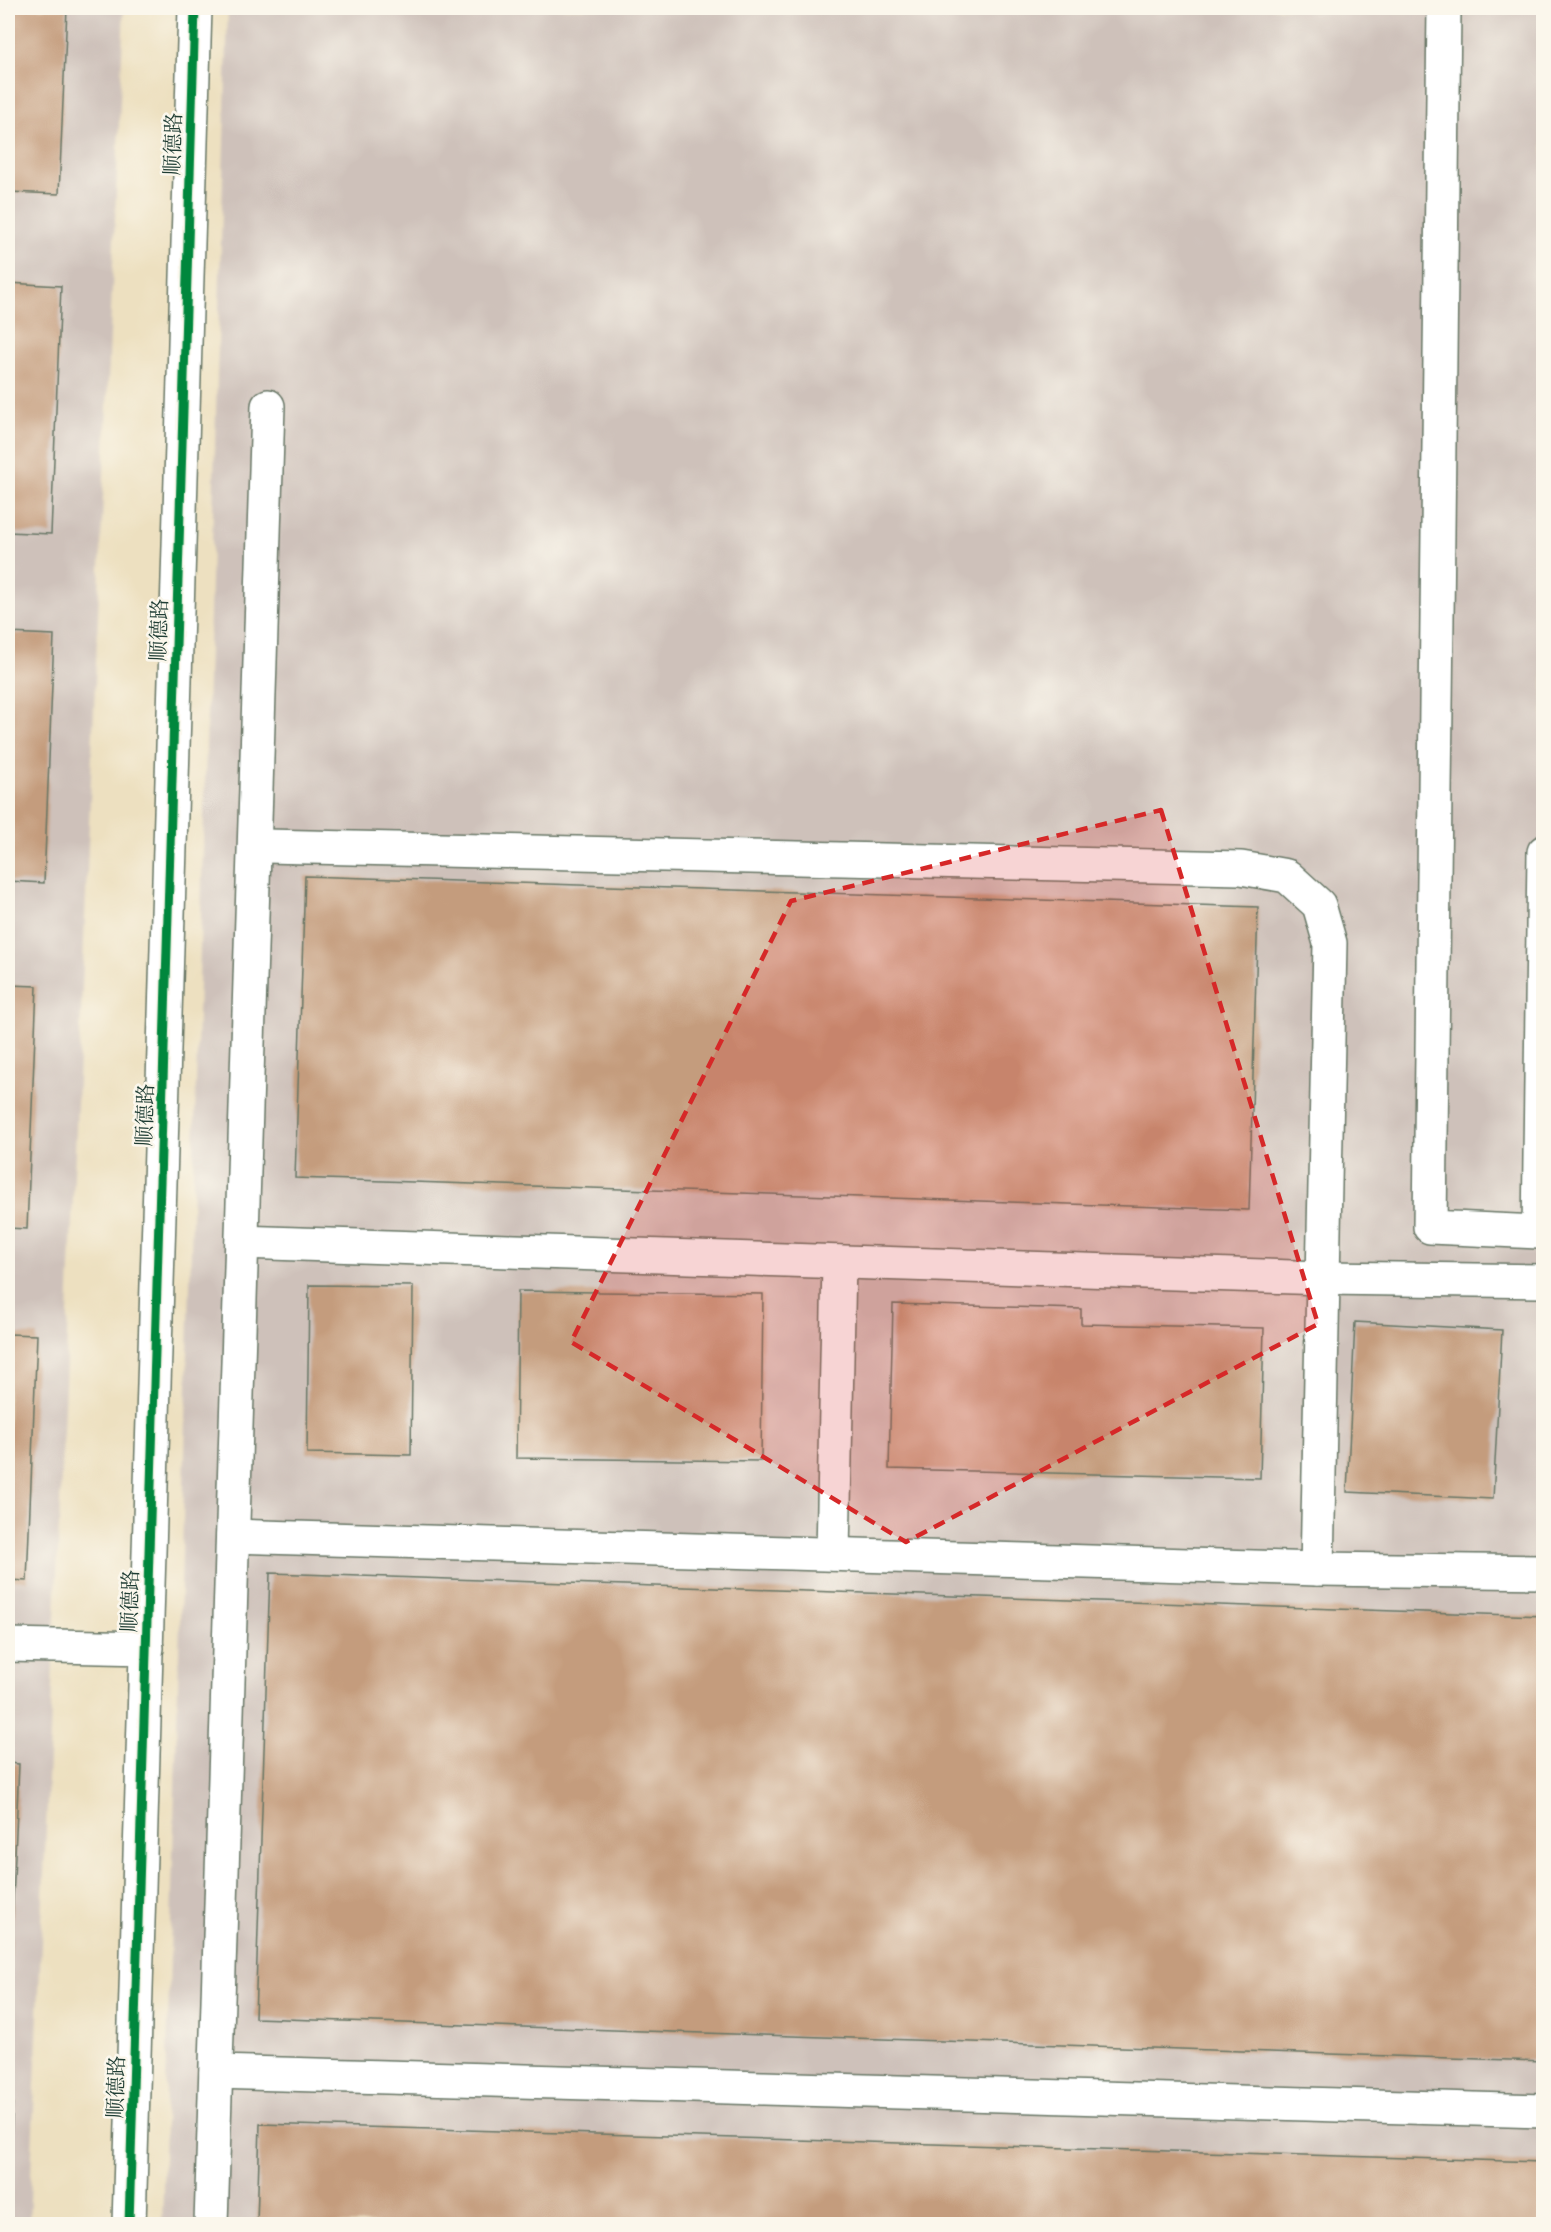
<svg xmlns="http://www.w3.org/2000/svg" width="1551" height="2232" viewBox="0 0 1551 2232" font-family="'IM FELL Great Primer','Noto Serif SC',serif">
  <rect width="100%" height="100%" fill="#fbf7ec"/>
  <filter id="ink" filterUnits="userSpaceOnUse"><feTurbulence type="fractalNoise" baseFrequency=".0167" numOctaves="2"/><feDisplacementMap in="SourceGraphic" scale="12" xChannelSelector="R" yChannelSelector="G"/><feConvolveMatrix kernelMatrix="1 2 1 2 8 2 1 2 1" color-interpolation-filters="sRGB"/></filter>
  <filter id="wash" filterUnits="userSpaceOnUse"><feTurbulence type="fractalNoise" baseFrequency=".008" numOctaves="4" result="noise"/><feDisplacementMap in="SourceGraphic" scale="24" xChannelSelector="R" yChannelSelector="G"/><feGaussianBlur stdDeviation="1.35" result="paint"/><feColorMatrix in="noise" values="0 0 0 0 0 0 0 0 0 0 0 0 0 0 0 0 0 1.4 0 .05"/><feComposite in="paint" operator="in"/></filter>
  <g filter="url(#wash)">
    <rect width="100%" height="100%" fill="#ede0c0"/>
    <g fill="#cec1ba">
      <polygon points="8,8 124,8 29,2224 8,2224"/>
      <polygon points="228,8 1543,8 1543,2224 162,2224"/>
    </g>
    <g id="blocks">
      <g fill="#c49c7d">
        <polygon points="8,8 67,8 59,194 8,192"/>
        <polygon points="8,283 61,286 51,534 8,532"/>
        <polygon points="8,633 54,635 44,883 8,881"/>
        <polygon points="305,876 1258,907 1249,1210 295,1178"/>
        <polygon points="8,985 37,986 27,1229 8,1228"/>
        <polygon points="309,1285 413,1286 411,1455 307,1453"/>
        <polygon points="518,1291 763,1294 761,1461 516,1458"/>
        <polygon points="893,1304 1081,1309 1081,1324 1264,1328 1260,1478 889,1469"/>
        <polygon points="1355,1322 1502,1330 1493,1499 1347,1492"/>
        <polygon points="8,1334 37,1335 27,1581 8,1580"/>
        <polygon points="270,1573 1544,1616 1544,2061 255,2018"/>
        <polygon points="8,1763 19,1764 9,1992 8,1992"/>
        <polygon points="8,2095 13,2095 9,2181 8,2181"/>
        <polygon points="260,2124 1544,2162 1544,2224 257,2224"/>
      </g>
    </g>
  </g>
  <g filter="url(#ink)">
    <use href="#blocks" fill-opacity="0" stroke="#677665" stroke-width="1.5"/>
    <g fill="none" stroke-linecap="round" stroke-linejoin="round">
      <defs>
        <g id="minor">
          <polyline points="1444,8 1430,1227 1539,1232 1544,852"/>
          <polyline points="265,846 1241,868 1287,876 1319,905 1330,943 1317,1569"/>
          <polyline points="242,1242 1323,1278 1544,1281"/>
          <polyline points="233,1536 1317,1569 1544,1572"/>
          <polyline points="833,1554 839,1262"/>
          <polyline points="8,1645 147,1648"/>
          <polyline points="216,2072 1544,2111"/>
          <polyline points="129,2224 195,8"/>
          <polyline points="211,2224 268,406"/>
        </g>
      </defs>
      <use href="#minor" stroke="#677665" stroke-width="36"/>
      <use href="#minor" stroke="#fff" stroke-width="33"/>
      <defs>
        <polyline id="cycleway" points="129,2224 195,8"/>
      </defs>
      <use href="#cycleway" stroke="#fbf7ec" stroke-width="13"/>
      <use href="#cycleway" stroke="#00873e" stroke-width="9"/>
    </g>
  </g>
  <path fill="#d62828" fill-opacity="0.2" stroke="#d62828" stroke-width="4.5" stroke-dasharray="12 8" stroke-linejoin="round" d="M1161,810L1318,1324L906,1542L571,1342L791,901Z"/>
  <g text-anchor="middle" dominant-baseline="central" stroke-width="5" stroke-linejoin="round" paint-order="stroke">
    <g font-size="21" fill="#1f3d34" stroke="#fbf7ec">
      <text transform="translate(173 144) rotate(-88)">顺德路</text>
      <text transform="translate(159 630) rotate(-88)">顺德路</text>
      <text transform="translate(145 1115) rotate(-88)">顺德路</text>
      <text transform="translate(130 1601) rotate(-88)">顺德路</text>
      <text transform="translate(116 2087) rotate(-88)">顺德路</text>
    </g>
  </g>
  <rect width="1551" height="2232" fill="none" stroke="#fbf7ec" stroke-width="30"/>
</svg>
